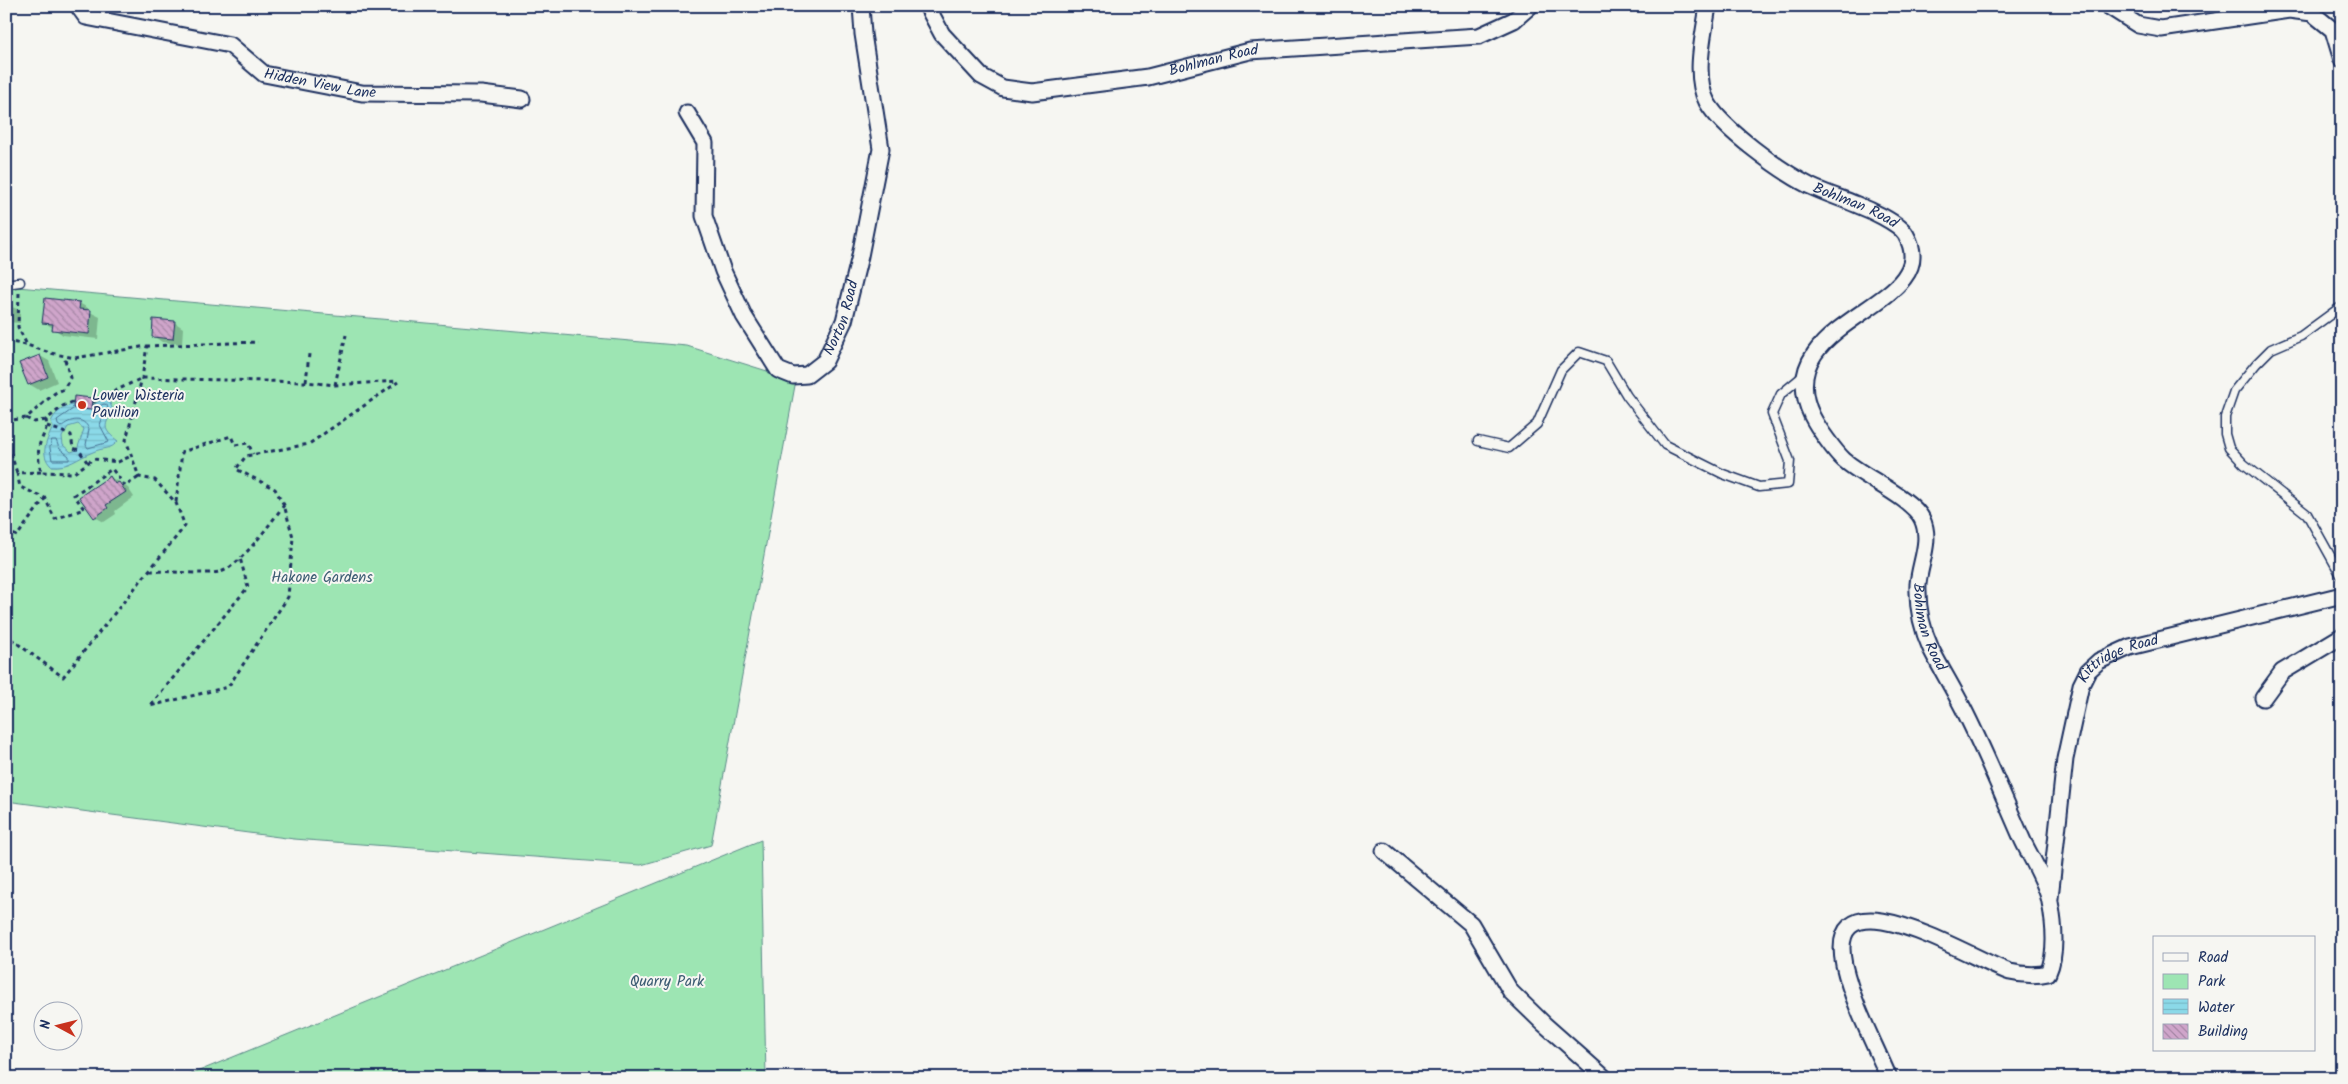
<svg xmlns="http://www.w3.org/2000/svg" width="2348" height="1084" viewBox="0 0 2348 1084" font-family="Kalam,sans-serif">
  <defs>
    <pattern id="water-rules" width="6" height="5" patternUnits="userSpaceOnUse" patternTransform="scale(1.25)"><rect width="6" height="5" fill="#8bd9e8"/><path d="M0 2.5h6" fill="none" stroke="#77bbc9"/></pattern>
    <pattern id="building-back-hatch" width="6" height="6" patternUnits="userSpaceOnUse" patternTransform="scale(1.25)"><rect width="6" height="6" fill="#cfa5ca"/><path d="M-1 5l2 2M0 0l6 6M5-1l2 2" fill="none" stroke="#a787a7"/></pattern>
  </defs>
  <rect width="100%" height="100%" fill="#f6f6f2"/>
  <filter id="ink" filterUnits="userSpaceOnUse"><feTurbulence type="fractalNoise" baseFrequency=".02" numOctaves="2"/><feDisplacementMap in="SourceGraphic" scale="10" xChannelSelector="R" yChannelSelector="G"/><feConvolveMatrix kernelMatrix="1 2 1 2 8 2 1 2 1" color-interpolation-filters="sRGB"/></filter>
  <g filter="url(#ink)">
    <g fill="#9de5b3" stroke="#5c8a88">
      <polygon points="6,286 687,346 796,380 711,845 641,865 294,839 6,801"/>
      <polygon points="761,840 766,1078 182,1078"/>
    </g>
    <path fill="url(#water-rules)" stroke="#5e95b1" fill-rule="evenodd" d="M104,398L108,399L113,410C104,426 102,429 118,441C110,451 103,447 93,452C77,458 69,468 51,466C39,454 47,440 53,427L51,422C58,405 78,402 94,404ZM78,424L84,429L77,450L71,452L63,445L62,437L68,427Z"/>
    <g fill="#0003">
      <polygon points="6,243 13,246 11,261 6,260"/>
      <polygon points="79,303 88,308 88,311 100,317 98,339 63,335 44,322"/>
      <polygon points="6,305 20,310 20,323 6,322"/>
      <polygon points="174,322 183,328 182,344 162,342 153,336"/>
      <polygon points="40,356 49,361 57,382 39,390 29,384"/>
      <polygon points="92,399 96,402 95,411 74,407"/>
      <polygon points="110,477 128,488 134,497 115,511 116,514 104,522 95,517"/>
    </g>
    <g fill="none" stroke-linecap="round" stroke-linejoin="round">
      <g stroke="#487395" stroke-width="1">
        <path d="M73,409L57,420L58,425L61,427C70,419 83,416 89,429L86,445L88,448L109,442L100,425L103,416L108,409L107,405L104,404L92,409"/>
        <polygon points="52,440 56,440 59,448 69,456 69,460 52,460 50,448"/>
      </g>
    </g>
    <g fill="url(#building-back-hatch)" stroke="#1b2f5e">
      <polygon points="45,298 80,302 79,309 91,310 89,334 52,330 53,324 42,323"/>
      <polygon points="6,303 11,304 11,318 6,318"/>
      <polygon points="153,319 175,321 173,339 152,337"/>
      <polygon points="40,355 48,377 28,385 19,363"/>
      <polygon points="74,396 92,398 91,410 73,408"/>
      <polygon points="110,476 115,484 119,482 126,492 106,505 108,508 94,518 79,497"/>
    </g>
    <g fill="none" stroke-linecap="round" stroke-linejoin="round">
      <defs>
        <g id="lane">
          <polyline points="6,284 20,282"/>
          <polyline points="2342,306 2301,336 2271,349 2256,364 2234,391 2225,417 2225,434 2229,448 2244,464 2307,514 2342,577"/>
          <polyline points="1478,441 1509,448 1537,424 1561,370 1579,352 1606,361 1627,396 1665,445 1723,474 1759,487 1788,484 1790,461 1772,414 1781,394 1804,375"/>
        </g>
        <g id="street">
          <path id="s1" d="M78,6L86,17L230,45L264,74L362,93L481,94L522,99"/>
          <path id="s2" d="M927,6L942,34L981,76L1003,88L1032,92L1148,77L1250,51L1479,36L1514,20L1530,6"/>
          <path id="s3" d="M1708,6C1704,34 1693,76 1707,102C1722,129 1782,172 1810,186C1825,193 1840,198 1855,204C1868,209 1900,223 1906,235C1947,308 1765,318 1812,416C1818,428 1835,452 1844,460C1863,477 1912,498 1922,519C1932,540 1920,562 1918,584C1917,607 1922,629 1931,649C1941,669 1953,688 1963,708C1985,751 2003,796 2023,841C2031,858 2047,883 2050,902C2054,923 2057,953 2048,973C2035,976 2023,975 2010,972C1978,963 1823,864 1844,965C1853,1004 1873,1041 1889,1078"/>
          <polyline points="2108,6 2138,25 2161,29 2289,10 2312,13 2333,30 2342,60"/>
          <path id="s4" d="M687,113L705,143L704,216L723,271L744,316L778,370L793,376L807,375L825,361L844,321L860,256L881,149L863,34L861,6"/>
          <polyline points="2263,698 2282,672 2342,636"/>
          <polyline points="1384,851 1471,924 1511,992 1544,1024 1605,1078"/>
          <path id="s5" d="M2050,898L2065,759L2081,685L2088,671L2099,661L2130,647L2342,595"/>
        </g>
      </defs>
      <use href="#lane" stroke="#1b2f5e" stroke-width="11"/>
      <use href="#street" stroke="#1b2f5e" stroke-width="19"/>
      <g stroke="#1b2f5e" stroke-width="3" stroke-dasharray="4 4" stroke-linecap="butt">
        <polyline points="19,293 18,327 27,345 50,353 75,358 147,346 258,342"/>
        <polyline points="6,341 26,345"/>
        <polyline points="306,382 309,354"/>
        <polyline points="335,385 346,335"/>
        <path d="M73,402L63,406L46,420C48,429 43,435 40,443C37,451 39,464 41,472L74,473L93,459L118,462L131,456"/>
        <polyline points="92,402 142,378 306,382 335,385 398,381"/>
        <polyline points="26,418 34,422 46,420"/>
        <polyline points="6,421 26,418 55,393 64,389 70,378 64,356"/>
        <polyline points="47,426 71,435 73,448 79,450 87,462"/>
        <polyline points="6,438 17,473"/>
        <polyline points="41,472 17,473 20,487 45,498 55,519 84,509 74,495 112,469 125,486 139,477"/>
        <polyline points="176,502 182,452 231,436 235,445 248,443 253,454"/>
        <polyline points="284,505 275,489 236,469 246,456 309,444 398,382"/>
        <polyline points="6,531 17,536 45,498"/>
        <path d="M150,571C168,571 204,575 220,572C239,568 272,521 284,505L293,537L288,597L228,687L150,706L248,587L240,558"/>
        <polyline points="6,617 7,636 63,677 185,526 176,503 155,480 139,477 126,440 142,378 147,346"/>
      </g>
      <use href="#lane" stroke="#f6f6f2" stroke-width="8"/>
      <use href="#street" stroke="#f6f6f2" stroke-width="15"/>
    </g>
  </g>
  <circle fill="#c8321e" stroke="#f6f6f2" stroke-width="2" cx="82" cy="405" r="5"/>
  <g text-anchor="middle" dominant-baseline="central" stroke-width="4" stroke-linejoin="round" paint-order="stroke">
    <g font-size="15" fill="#1b2f5e" stroke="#f6f6f2">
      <text stroke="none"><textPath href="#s2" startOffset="328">Bohlman Road</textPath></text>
      <text stroke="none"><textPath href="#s1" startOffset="262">Hidden View Lane</textPath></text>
      <text stroke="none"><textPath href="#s3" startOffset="281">Bohlman Road</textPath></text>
      <text stroke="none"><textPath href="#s4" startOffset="379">Norton Road</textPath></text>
      <text stroke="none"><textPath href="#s3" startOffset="834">Bohlman Road</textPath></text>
      <text stroke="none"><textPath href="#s5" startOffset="264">Kittridge Road</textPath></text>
    </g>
    <g font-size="15" fill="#1b2f5e" stroke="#f6f6f2" text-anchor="start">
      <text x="92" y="396">Lower Wisteria<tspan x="92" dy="17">Pavilion</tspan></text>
    </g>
    <g font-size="15" fill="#3c5c73" stroke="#f6f6f2">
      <text x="322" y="578">Hakone Gardens</text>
      <text x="667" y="982">Quarry Park</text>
    </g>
  </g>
  <rect width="2348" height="1084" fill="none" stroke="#f6f6f2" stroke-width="25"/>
  <rect x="12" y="12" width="2323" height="1059" fill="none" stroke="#1b2f5e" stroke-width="2" filter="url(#ink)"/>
  <rect x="2153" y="936" width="162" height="115" fill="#f6f6f2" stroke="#9ea6b7"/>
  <rect x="2163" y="953" width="25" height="8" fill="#f6f6f2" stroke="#9ea6b7"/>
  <text x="2198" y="962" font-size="15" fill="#1b2f5e">Road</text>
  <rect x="2163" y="974" width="25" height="15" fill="#9de5b3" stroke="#9ea6b7"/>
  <text x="2198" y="986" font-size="15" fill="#1b2f5e">Park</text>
  <rect x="2163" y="999" width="25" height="15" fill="url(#water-rules)" stroke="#9ea6b7"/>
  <text x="2198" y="1012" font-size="15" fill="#1b2f5e">Water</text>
  <rect x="2163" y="1024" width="25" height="15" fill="url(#building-back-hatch)" stroke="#9ea6b7"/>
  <text x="2198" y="1036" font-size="15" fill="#1b2f5e">Building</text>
  <g transform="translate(58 1026) rotate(277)"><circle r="24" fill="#f6f6f2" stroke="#9ea6b7"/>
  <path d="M0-4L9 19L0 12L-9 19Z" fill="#c8321e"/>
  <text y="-8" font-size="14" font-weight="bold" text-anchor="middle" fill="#1b2f5e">N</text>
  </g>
</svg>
